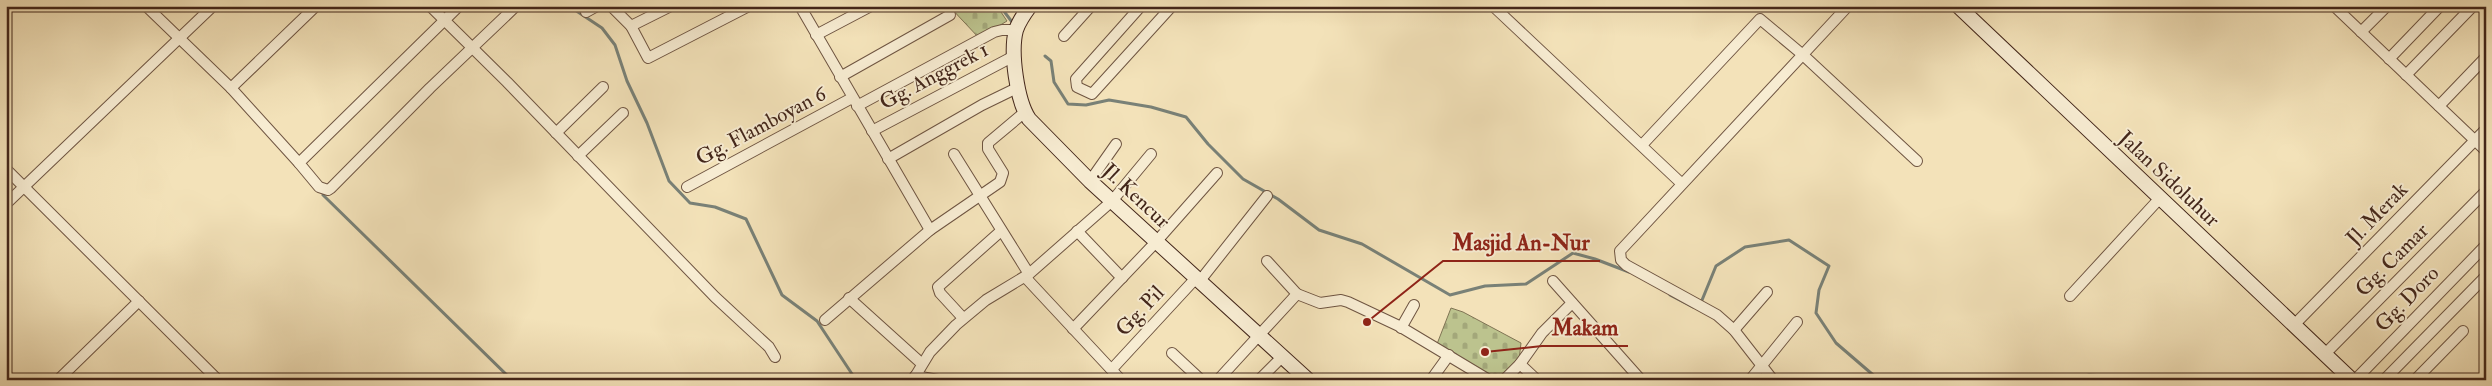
<svg xmlns="http://www.w3.org/2000/svg" width="2492" height="386" viewBox="0 0 2492 386" font-family="'IM FELL Double Pica',serif">
  <defs>
    <pattern id="cemetery-stones" width="16" height="16" patternUnits="userSpaceOnUse" patternTransform="scale(1.25)"><rect width="16" height="16" fill="#bcc38e"/><path d="M2 7V4a2 2 0 0 1 4 0v3zM10 15v-3a2 2 0 0 1 4 0v3z" fill="#a3a77a"/></pattern>
  </defs>
  <rect width="100%" height="100%" fill="#f3e2b9"/>
  <filter id="stains"><feTurbulence type="fractalNoise" baseFrequency=".004" numOctaves="4"/><feColorMatrix values="0 0 0 0 .2 0 0 0 0 .09 0 0 0 0 .02 0 0 0 .5 -.17"/></filter>
  <radialGradient id="worn" r=".72"><stop offset=".6" stop-color="#630" stop-opacity="0"/><stop offset="1" stop-color="#630" stop-opacity=".3"/></radialGradient>
  <g fill="url(#cemetery-stones)" stroke="#807454">
    <polygon points="949,6 997,6 1007,21 979,38"/>
    <polygon points="1451,308 1463,312 1521,343 1519,360 1501,380 1494,380 1437,344"/>
  </g>
  <g fill="none" stroke-linecap="round" stroke-linejoin="round">
    <g stroke="#798177" stroke-width="3">
      <polyline points="569,6 602,28 615,45 627,81 647,123 669,181 690,203 715,207 746,219 782,295 817,321 856,380"/>
      <polyline points="1000,6 1012,22"/>
      <polyline points="1045,56 1051,61 1054,82 1068,104 1086,105 1109,100 1151,107 1186,117 1208,144 1243,179 1278,199 1319,230 1362,244 1450,295 1485,286 1526,284 1573,253 1595,259 1629,272"/>
      <polyline points="323,195 512,380"/>
      <polyline points="1670,295 1693,307"/>
      <polyline points="1700,305 1716,266 1745,247 1789,240 1829,266 1819,290 1816,313 1836,343 1879,380"/>
      <polyline points="2070,380 2089,375 2104,376 2106,380"/>
    </g>
    <defs>
      <g id="street">
        <polyline points="146,6 231,88 299,163"/>
        <polyline points="430,6 507,82 715,297 769,347 775,357"/>
        <polyline points="459,6 299,163 319,187 328,190 331,188 430,88 516,6"/>
        <polyline points="611,6 631,26 648,58 749,6"/>
        <polyline points="800,6 930,230"/>
        <polyline points="1141,6 1076,79 1077,87 1092,94 1172,6"/>
        <polyline points="1493,6 1681,183"/>
        <polyline points="2334,6 2486,151"/>
        <polyline points="586,12 597,6"/>
        <polyline points="631,26 671,6"/>
        <polyline points="2361,32 2387,6"/>
        <polyline points="816,35 871,6"/>
        <polyline points="1064,36 1091,6"/>
        <polyline points="2389,59 2440,6"/>
        <polyline points="2406,75 2473,6"/>
        <polyline points="840,77 950,15"/>
        <polyline points="231,88 316,6"/>
        <polyline points="857,106 994,32 1002,30 1016,30"/>
        <polyline points="2439,106 2486,57"/>
        <polyline points="872,131 1014,56"/>
        <polyline points="556,133 603,87"/>
        <polyline points="1642,145 1760,19 1803,55 1917,161"/>
        <polyline points="954,154 1029,274"/>
        <polyline points="578,156 623,113"/>
        <polyline points="888,159 982,105 1019,87"/>
        <polyline points="6,169 218,380"/>
        <polyline points="1090,181 1116,144"/>
        <polyline points="687,187 852,98"/>
        <polyline points="6,204 213,6"/>
        <polyline points="1077,231 1122,278"/>
        <polyline points="1025,277 1121,380"/>
        <polyline points="1553,281 1641,380"/>
        <polyline points="1199,282 1267,196"/>
        <polyline points="1297,294 1320,303 1341,300 1348,302 1399,326 1489,380"/>
        <polyline points="2070,296 2160,198"/>
        <polyline points="849,298 921,363"/>
        <polyline points="963,318 940,293 938,287 1001,231"/>
        <polyline points="825,320 930,230 1000,182 1003,173 988,149 988,143 1025,112"/>
        <polyline points="2294,325 2486,129"/>
        <polyline points="1401,328 1414,305"/>
        <polyline points="1073,329 1156,242 1217,173"/>
        <polyline points="1734,330 1767,292"/>
        <polyline points="1172,353 1201,380"/>
        <polyline points="2325,354 2486,191"/>
        <polyline points="1520,364 1542,333 1572,303"/>
        <polyline points="1112,369 1196,278"/>
        <polyline points="915,376 938,380"/>
        <polyline points="58,380 139,301"/>
        <polyline points="913,380 930,352 956,325 986,300 1029,274 1112,201 1151,154"/>
        <polyline points="1218,380 1297,294 1267,261"/>
        <polyline points="1259,380 1282,357"/>
        <polyline points="1431,380 1449,355"/>
        <polyline points="1504,380 1520,364 1537,380"/>
        <polyline points="1750,380 1797,322"/>
        <polyline points="1773,380 1734,330 1717,315 1626,265 1621,260 1620,251 1848,6"/>
        <polyline points="2355,380 2486,245"/>
        <polyline points="2384,380 2486,276"/>
        <polyline points="2415,380 2463,331"/>
      </g>
      <g id="secondary">
        <path d="M1030,6C1024,14 1019,21 1016,30C1010,52 1017,101 1029,119L1090,181L1308,380"/>
        <polyline points="1958,6 2352,380"/>
      </g>
    </defs>
    <use href="#street" stroke="#6f5542" stroke-width="12"/>
    <use href="#secondary" stroke="#43261a" stroke-width="16"/>
    <use href="#street" stroke="#f7ecd2" stroke-width="10"/>
    <use href="#secondary" stroke="#f7ecd2" stroke-width="14"/>
  </g>
  <g text-anchor="middle" dominant-baseline="central" stroke-width="4" stroke-linejoin="round" paint-order="stroke">
    <g font-size="21" fill="#43261a" stroke="#f7ecd2">
      <text transform="translate(934 76) rotate(-28)">Gg. Anggrek 1</text>
      <text transform="translate(761 126) rotate(-28)">Gg. Flamboyan 6</text>
      <text transform="translate(2169 179) rotate(43)">Jalan Sidoluhur</text>
      <text transform="translate(1136 196) rotate(43)">Jl. Kencur</text>
      <text transform="translate(2377 214) rotate(-46)">Jl. Merak</text>
      <text transform="translate(2392 260) rotate(-45)">Gg. Camar</text>
      <text transform="translate(2407 299) rotate(-46)">Gg. Doro</text>
      <text transform="translate(1140 311) rotate(-47)">Gg. Pil</text>
    </g>
  </g>
  <path fill="none" stroke="#8f2418" stroke-width="2" d="M1367 322L1443 261H1600M1485 352L1542 346H1628"/>
  <g fill="#8f2418" stroke="#f7ecd2" stroke-width="2">
    <circle cx="1367" cy="322" r="5"/>
    <circle cx="1485" cy="352" r="5"/>
  </g>
  <g font-size="22" text-anchor="middle" font-weight="bold" fill="#8f2418" stroke="#f7ecd2" stroke-width="4" stroke-linejoin="round" paint-order="stroke">
    <text x="1521" y="250">Masjid An-Nur</text>
    <text x="1585" y="335">Makam</text>
  </g>
  <rect width="2492" height="386" fill="none" stroke="#f3e2b9" stroke-width="25"/>
  <rect x="8" y="8" width="2477" height="371" fill="none" stroke="#43261a" stroke-width="2.5"/>
  <rect x="12" y="12" width="2467" height="361" fill="none" stroke="#43261a"/>
  <rect width="100%" height="100%" filter="url(#stains)"/>
  <rect width="100%" height="100%" fill="url(#worn)"/>
</svg>
